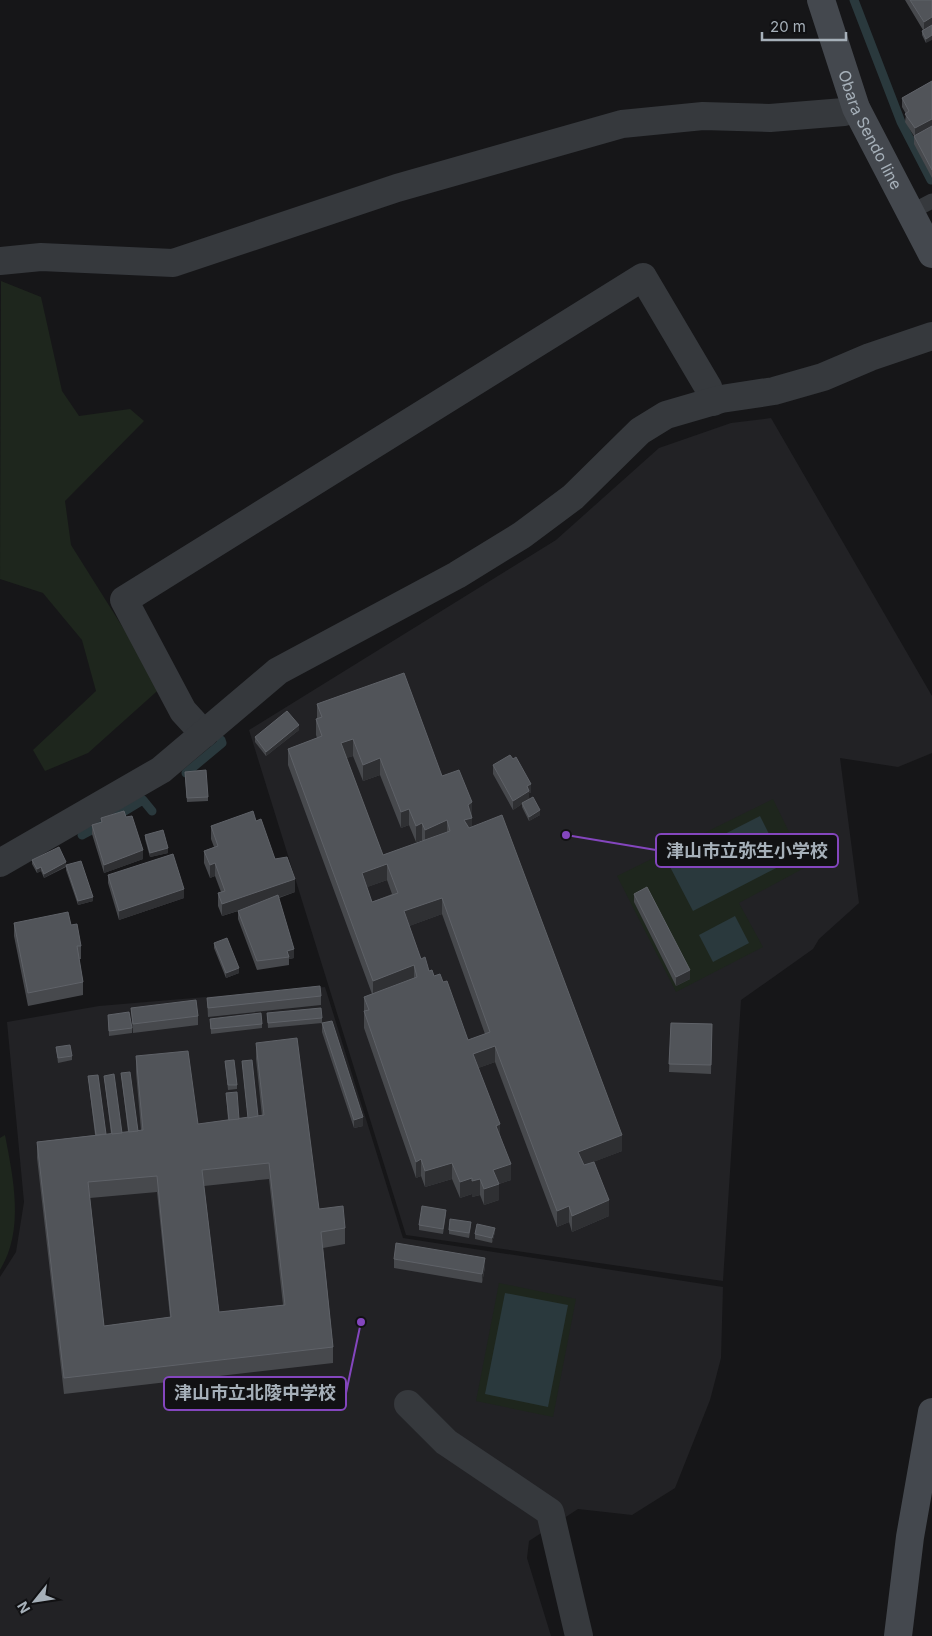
<svg xmlns="http://www.w3.org/2000/svg" width="932" height="1636" viewBox="0 0 932 1636" font-family="Inter,'Noto Sans JP',sans-serif">
  <rect width="100%" height="100%" fill="#161618"/>
  <g fill="#222225">
    <polygon points="771,418 932,696 932,753 898,767 840,758 859,903 819,939 813,949 741,1000 723,1281 406,1235 249,730 556,540 659,448 731,423"/>
    <polygon points="325,987 403,1238 723,1287 721,1358 710,1400 675,1488 632,1515 578,1509 529,1541 527,1558 551,1636 0,1636 0,1277 16,1252 24,1202 7,1022 99,1006"/>
  </g>
  <g fill="#1e261d">
    <polygon points="1,281 41,297 62,391 79,416 130,409 144,421 65,501 71,545 132,642 165,684 88,753 45,771 33,750 96,691 82,640 43,593 0,579"/>
    <polygon points="773,799 806,867 739,903 763,947 676,992 617,876"/>
    <path d="M5,1135C13,1177 25,1230 0,1270V1138Z"/>
    <polygon points="499,1283 576,1299 553,1417 476,1401"/>
  </g>
  <g fill="#2a393d">
    <polygon points="760,816 784,864 693,911 668,863"/>
    <polygon points="735,916 749,943 713,962 699,935"/>
    <polygon points="505,1293 568,1305 548,1407 485,1394"/>
  </g>
  <g fill="none" stroke-linecap="round" stroke-linejoin="round">
    <g stroke="#2a393d" stroke-width="9">
      <polyline points="854,0 901,122 931,180"/>
      <polyline points="186,773 222,743 221,740"/>
      <polyline points="115,817 143,800 152,811"/>
      <polyline points="82,835 101,825"/>
    </g>
    <polyline stroke="#36393d" stroke-width="15" points="909,213 932,201"/>
    <g stroke="#36393d" stroke-width="28">
      <polyline points="0,261 41,257 173,263 397,188 622,124 703,116 770,118 844,112 856,108"/>
      <polyline points="204,734 183,711 124,600 643,277 708,387 713,402"/>
      <polyline points="0,863 161,770 278,671 457,575 522,535 573,497 640,431 666,415 721,399 774,391 823,377 870,357 932,336"/>
    </g>
    <polyline stroke="#36393d" stroke-width="28" points="408,1404 446,1442 550,1512 579,1636"/>
    <g stroke="#44484e" stroke-width="28">
      <path id="s1" d="M821,0L856,108L932,254"/>
      <polyline points="898,1636 910,1537 932,1412"/>
    </g>
  </g>
  <g fill="#47494d" fill-rule="evenodd">
    <polygon points="905,0 932,0 926,43 922,35 922,31 923,30"/>
    <polygon points="932,81 932,178 914,144 914,136 905,122 906,114 902,107 902,98"/>
    <path d="M317,704L442,776L472,819V827L622,1151L590,1163L609,1216L572,1232L569,1222L557,1227L495,1062L478,1068L500,1135L511,1180L499,1184V1200L484,1205L480,1195L472,1197V1194L460,1198L452,1179L425,1187L421,1176L416,1178L364,1028V997L372,994L288,765V749L317,738L316,735V719H317ZM353,756L363,781L380,775L401,828L409,825L416,842L422,840L423,841L383,855L346,758ZM387,880L392,894L372,902L367,887ZM442,914L485,1034L468,1040L429,971L421,959L409,926Z"/>
    <polygon points="299,730 266,756 255,742 255,737"/>
    <polygon points="493,765 531,793 529,793 529,799 540,815 529,821 522,807 522,804 513,810 493,774"/>
    <polygon points="185,776 208,797 208,801 187,802"/>
    <polygon points="101,818 143,859 104,873 92,834 92,825 101,822"/>
    <polygon points="256,821 275,859 295,892 279,898 294,958 289,959 289,965 257,970 238,919 238,911 222,916 218,906 218,893 221,892 215,876 210,878 204,863 204,851 214,847 211,839 211,826"/>
    <polygon points="145,835 168,853 150,857 145,839"/>
    <polygon points="32,860 66,865 93,901 78,905 66,870 66,867 44,878 41,871 37,873 32,864"/>
    <polygon points="108,875 184,898 119,920 108,883"/>
    <polygon points="634,894 690,979 676,986 634,902"/>
    <polygon points="14,923 71,925 81,946 81,959 79,959 83,982 83,995 28,1006 14,936"/>
    <polygon points="214,943 239,973 226,978 214,948"/>
    <polygon points="321,996 321,1005 208,1017 207,998"/>
    <polygon points="131,1008 198,1016 198,1025 133,1033"/>
    <polygon points="267,1013 322,1018 322,1023 268,1028"/>
    <polygon points="108,1015 132,1028 132,1033 109,1036"/>
    <polygon points="210,1019 262,1024 262,1028 211,1034"/>
    <polygon points="322,1023 363,1126 354,1128 322,1032"/>
    <polygon points="671,1023 712,1024 711,1074 669,1072"/>
    <path d="M256,1043L319,1209L345,1228V1244L323,1248L333,1347V1363L64,1394L37,1158V1142L95,1135L88,1076L106,1134H111L104,1076L122,1133L128,1132L121,1073L138,1131L141,1130L136,1072V1056L198,1124L228,1120L226,1093L239,1119L248,1118L242,1061L258,1116H262L256,1059ZM269,1179L283,1305L219,1312L204,1186ZM157,1192L170,1317L104,1326L90,1198Z"/>
    <polygon points="56,1047 72,1056 72,1060 58,1063"/>
    <polygon points="225,1061 237,1085 237,1089 228,1090"/>
    <polygon points="446,1214 443,1234 419,1230 419,1225"/>
    <polygon points="471,1226 469,1238 449,1234 449,1230"/>
    <polygon points="495,1232 492,1243 475,1239 475,1234"/>
    <polygon points="394,1259 485,1267 482,1283 394,1268"/>
  </g>
  <g fill="#2f3033">
    <polygon points="932,17 932,26 924,31 924,22"/>
    <polygon points="932,35 932,40 926,43 926,39"/>
    <polygon points="932,119 932,127 915,137 915,128"/>
    <polygon points="299,725 299,730 266,756 266,752"/>
    <polygon points="353,739 353,756 341,760 341,743"/>
    <polygon points="380,758 380,775 363,781 363,765"/>
    <polygon points="531,784 531,793 529,793 529,800 522,803 522,804 513,810 513,801 527,786"/>
    <polygon points="472,802 472,834 464,820 468,805"/>
    <polygon points="409,809 409,825 401,828 401,812"/>
    <polygon points="540,810 540,815 529,821 529,817"/>
    <polygon points="447,820 447,837 425,846 425,830"/>
    <polygon points="422,823 422,840 416,842 416,826"/>
    <polygon points="168,848 168,853 150,857 150,853"/>
    <polygon points="143,850 143,859 104,873 104,865"/>
    <polygon points="66,862 66,866 44,878 44,874"/>
    <polygon points="215,863 215,876 210,878 210,865"/>
    <polygon points="387,864 387,880 362,889 362,873"/>
    <polygon points="41,867 41,871 37,873 37,869"/>
    <polygon points="295,879 295,892 222,916 222,904"/>
    <polygon points="184,889 184,898 119,920 119,911"/>
    <polygon points="93,897 93,901 78,905 78,901"/>
    <polygon points="442,898 442,914 404,928 404,911"/>
    <polygon points="294,949 294,958 289,959 289,957 287,951"/>
    <polygon points="414,965 414,981 373,997 373,981"/>
    <polygon points="239,968 239,973 226,978 226,973"/>
    <polygon points="690,970 690,979 676,986 676,977"/>
    <polygon points="495,1046 495,1062 473,1070 473,1054"/>
    <polygon points="363,1117 363,1126 354,1128 354,1120"/>
    <polygon points="500,1124 500,1140 496,1126"/>
    <polygon points="622,1135 622,1151 578,1168 578,1152"/>
    <polygon points="421,1159 421,1176 416,1178 416,1162"/>
    <polygon points="452,1163 452,1179 425,1187 425,1171"/>
    <polygon points="511,1164 511,1180 499,1184 499,1200 484,1205 484,1189 493,1170"/>
    <polygon points="472,1178 472,1194 460,1198 460,1182"/>
    <polygon points="480,1179 480,1195 472,1197 472,1181"/>
    <polygon points="609,1200 609,1216 572,1232 572,1216"/>
    <polygon points="569,1206 569,1222 557,1227 557,1211"/>
    <polygon points="495,1228 495,1232 492,1243 492,1238"/>
    <polygon points="485,1258 485,1267 482,1283 482,1274"/>
  </g>
  <g fill="#515459" stroke="#5f6268" fill-rule="evenodd">
    <polygon points="910,0 932,0 932,17 924,22"/>
    <polygon points="932,25 932,35 926,39 922,31"/>
    <polygon points="932,81 932,119 915,128 905,114 909,111 902,98"/>
    <polygon points="932,126 932,170 914,136"/>
    <path d="M404,673L442,776L459,770L472,802L468,805L472,818L464,820L469,828L502,815L622,1135L578,1152L584,1165L594,1162L609,1200L572,1216L569,1206L557,1211L495,1046L473,1054L500,1124L496,1126L511,1164L493,1170L499,1184L484,1189L480,1179L472,1181V1178L460,1182L452,1163L425,1171L421,1159L416,1162L364,1011L369,1010L364,997L417,977L414,965L373,981L288,749L322,736L316,719L322,717L317,704ZM353,739L363,765L380,758L401,812L409,809L416,826L422,823L425,830L447,820L450,831L383,855L341,743ZM387,864L398,893L372,902L362,873ZM442,898L490,1032L468,1040L447,981L443,982L440,974L434,976L432,970L429,971L425,957L421,959L404,911Z"/>
    <polygon points="287,711 299,725 266,752 255,737"/>
    <polygon points="510,755 513,759 516,757 531,784 527,786 529,791 513,801 493,765"/>
    <polygon points="206,770 208,797 187,798 185,772"/>
    <polygon points="533,797 540,810 529,817 522,803"/>
    <polygon points="124,811 126,817 132,816 143,850 104,865 92,825 102,822 101,818"/>
    <polygon points="253,811 256,821 261,819 275,859 287,857 295,879 222,904 218,893 225,891 215,863 210,865 204,851 218,846 211,826"/>
    <polygon points="163,830 168,848 150,853 145,835"/>
    <polygon points="59,847 66,862 44,874 41,867 37,869 32,860"/>
    <polygon points="173,854 184,889 119,911 108,875"/>
    <polygon points="81,861 93,897 78,901 66,865"/>
    <polygon points="647,887 690,970 676,977 634,894"/>
    <polygon points="278,895 294,949 287,951 289,957 257,961 238,911"/>
    <polygon points="68,912 71,925 77,924 81,946 77,946 83,982 28,993 14,923"/>
    <polygon points="227,938 239,968 226,973 214,943"/>
    <polygon points="320,986 321,996 208,1008 207,998"/>
    <polygon points="196,1000 198,1016 133,1024 131,1008"/>
    <polygon points="321,1008 322,1018 268,1023 267,1013"/>
    <polygon points="129,1012 132,1028 109,1031 108,1015"/>
    <polygon points="261,1013 262,1024 211,1029 210,1019"/>
    <polygon points="332,1021 363,1117 354,1120 322,1023"/>
    <polygon points="671,1023 712,1024 711,1065 669,1064"/>
    <path d="M297,1038L319,1209L343,1206L345,1228L321,1232L333,1347L64,1378L37,1142L143,1130L136,1056L188,1051L198,1124L264,1115L256,1043ZM269,1163L285,1305L219,1312L202,1170ZM157,1176L171,1317L104,1326L88,1182Z"/>
    <polygon points="70,1045 72,1056 58,1058 56,1047"/>
    <polygon points="234,1060 237,1085 228,1085 225,1061"/>
    <polygon points="252,1060 258,1116 248,1118 242,1061"/>
    <polygon points="130,1072 138,1131 129,1132 121,1073"/>
    <polygon points="114,1074 122,1133 112,1134 104,1076"/>
    <polygon points="98,1075 106,1134 96,1135 88,1076"/>
    <polygon points="237,1092 239,1119 229,1120 226,1093"/>
    <polygon points="422,1206 446,1210 443,1229 419,1225"/>
    <polygon points="450,1219 471,1222 469,1233 449,1230"/>
    <polygon points="477,1224 495,1228 492,1238 475,1234"/>
    <polygon points="396,1243 485,1258 482,1274 394,1259"/>
  </g>
  <g text-anchor="middle" dominant-baseline="central" stroke-width="4" stroke-linejoin="round" paint-order="stroke">
    <g font-size="16" fill="#a6b0b9" stroke="#111113">
      <text stroke="none"><textPath href="#s1" startOffset="139">Obara Sendo line</textPath></text>
    </g>
  </g>
  <path fill="none" stroke="#8446be" stroke-width="2" d="M566 835L656 850M361 1322L346 1393"/>
  <g fill="#8446be" stroke="#111113" stroke-width="2">
    <circle cx="566" cy="835" r="5"/>
    <circle cx="361" cy="1322" r="5"/>
  </g>
  <g fill="#111113" stroke="#8446be" stroke-width="2">
    <rect x="656" y="834" width="182" height="33" rx="5"/>
    <rect x="164" y="1377" width="182" height="33" rx="5"/>
  </g>
  <g font-size="18" text-anchor="middle" font-weight="bold" fill="#a6b0b9">
    <text x="747" y="857">津山市立弥生小学校</text>
    <text x="255" y="1399">津山市立北陵中学校</text>
  </g>
  <g transform="translate(35 1601) rotate(240)" stroke="#111113" stroke-width="4" paint-order="stroke">
  <path d="M0-4L9 19L0 12L-9 19Z" fill="#a6b0b9"/>
  <text y="-8" font-size="14" font-weight="bold" text-anchor="middle" fill="#a6b0b9">N</text>
  </g>
  <path d="M762 32v8h84v-8" fill="none" stroke="#a6b0b9" stroke-width="2.5"/>
  <text x="770" y="32" font-size="15" fill="#a6b0b9" stroke="#111113" stroke-width="4" paint-order="stroke">20 m</text>
</svg>
